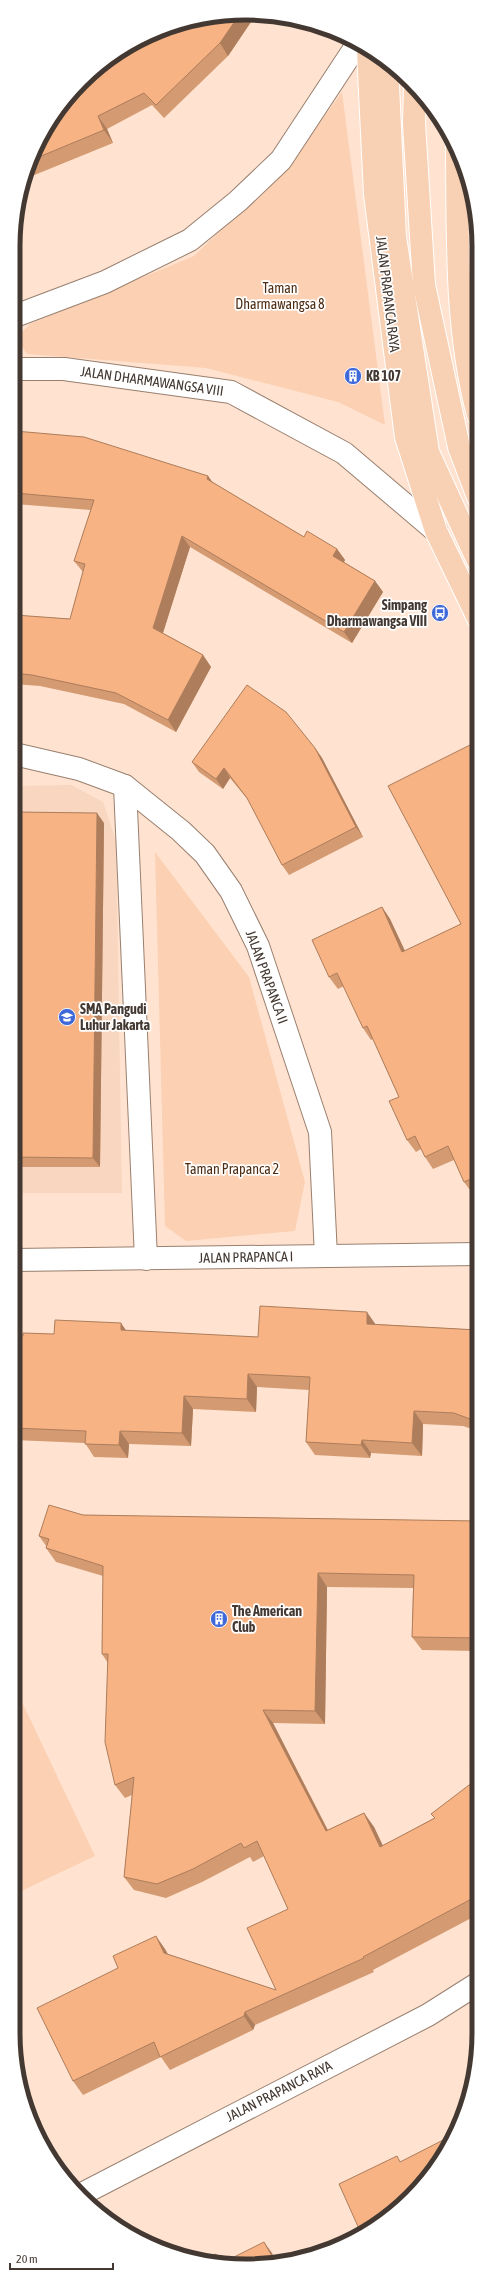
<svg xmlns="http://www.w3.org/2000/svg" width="492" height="2279" viewBox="0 0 492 2279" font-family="'Asap Condensed',sans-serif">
  <rect width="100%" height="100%" fill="#ffe3d0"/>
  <polygon fill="#f8d6bf" points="71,785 103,802 116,841 122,1193 14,1193 14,786"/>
  <g fill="#fcd0b3">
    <polygon points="342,92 385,425 338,402 206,368 27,354 16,338 30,324 194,256 290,163"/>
    <polygon points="155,852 249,977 305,1182 295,1231 186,1241 165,1226"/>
    <polygon points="13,1683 95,1856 13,1895"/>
  </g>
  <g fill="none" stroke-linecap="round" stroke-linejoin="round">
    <defs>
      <g id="street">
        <polyline points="15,316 105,282 190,240 238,201 281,160 358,43"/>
        <polyline points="15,369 64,369 231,392 344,453 436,531"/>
        <polyline points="14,754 79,769 125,786 181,831 205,854 231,891 258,946 320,1132 326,1256"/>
        <polyline points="125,786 146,1259"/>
        <polyline points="14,1260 478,1254"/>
        <polyline points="80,2195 428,2015 477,1984"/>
      </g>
      <g id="primary">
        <polyline points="368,51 375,194 406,437 436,531 478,618"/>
        <polyline points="387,64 395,237 428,452 478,561"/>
        <polyline points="415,87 414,123 424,285 459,447 478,497"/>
        <path d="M457,149C458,238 455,328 478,415"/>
      </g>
    </defs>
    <use href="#street" stroke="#987f6e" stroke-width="24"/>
    <use href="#primary" stroke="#fff" stroke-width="24"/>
    <use href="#street" stroke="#fff" stroke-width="22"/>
    <use href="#primary" stroke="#f8d0b3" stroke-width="22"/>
  </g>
  <g fill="#d49a71">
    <polygon points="255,16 228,56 164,118 152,105 107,129 113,143 32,176 30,172 44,130"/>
    <polygon points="15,431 208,476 212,482 304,537 337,549 345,560 344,562 375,581 383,592 352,643 190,547 163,633 203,655 211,667 176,732 124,704 40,686 14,684 15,615 70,619 83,572 74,561 91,510 15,504"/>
    <polygon points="478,741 478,1192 473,1194 464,1182 454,1160 433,1169 425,1157 421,1149 416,1152 407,1140 399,1097 373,1039 371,1040 363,1028 344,986 338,989 329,977 382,907 390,919 405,951 461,924"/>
    <polygon points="315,748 322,758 363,837 289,875 282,865 249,801 230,778 223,789 199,772 192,762"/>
    <polygon points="14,812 104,823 100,1167 14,1167"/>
    <polygon points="375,1324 478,1330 478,1431 463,1426 423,1424 422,1456 371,1453 370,1458 315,1455 306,1442 309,1390 257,1387 256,1412 193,1409 191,1446 129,1444 128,1458 94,1457 85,1443 14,1440 14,1336 23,1336 54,1334 127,1331 258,1337"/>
    <polygon points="83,1515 477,1521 477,1651 422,1650 412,1637 413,1588 327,1587 325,1724 273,1723 328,1830 364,1813 374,1827 383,1846 434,1818 477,1779 477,1915 373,1970 374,1972 255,2025 253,2030 170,2070 161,2057 83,2095 73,2081 165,1949 168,1954 276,1990 288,1909 264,1856 253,1862 250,1857 202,1882 166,1898 134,1890 124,1877 132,1795 125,1798 115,1785 108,1663 102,1654 103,1576 56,1562 46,1548 47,1547 39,1536"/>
    <polygon points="13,2023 21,2035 15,2041 13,2033"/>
  </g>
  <g fill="#ad7d5c">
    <polygon points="255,16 228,56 220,43 237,18"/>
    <polygon points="98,116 107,129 113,143 104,130"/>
    <polygon points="208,476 216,487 207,479"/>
    <polygon points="182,536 190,547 161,639 153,628"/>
    <polygon points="337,549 345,560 341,567 333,556"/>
    <polygon points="375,581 383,592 352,643 344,632"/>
    <polygon points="203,655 211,667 176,732 168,720"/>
    <polygon points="315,748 322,758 363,837 356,827"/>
    <polygon points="224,768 230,778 223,789 216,779"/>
    <polygon points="97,813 104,823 100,1167 93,1158"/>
    <polygon points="382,907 390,919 411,964 402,952"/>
    <polygon points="367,1312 376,1325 367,1324"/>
    <polygon points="121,1323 130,1336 121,1330"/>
    <polygon points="248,1374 257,1387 256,1412 247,1399"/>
    <polygon points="184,1396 193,1409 191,1446 182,1433"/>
    <polygon points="414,1411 423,1424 422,1456 412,1443"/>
    <polygon points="120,1431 129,1444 128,1458 119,1445"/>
    <polygon points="362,1440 371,1453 370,1458 361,1445"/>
    <polygon points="318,1573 327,1587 325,1724 315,1711"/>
    <polygon points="263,1710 273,1723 335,1845 326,1831"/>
    <polygon points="364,1813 374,1827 390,1861 380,1847"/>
    <polygon points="156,1936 165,1949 174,1967 164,1953"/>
    <polygon points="13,1966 17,1972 13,1977"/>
    <polygon points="245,2012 255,2025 253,2030 244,2016"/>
    <polygon points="264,2242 272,2253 275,2260 274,2260"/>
    <polygon points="216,2254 223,2264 221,2263"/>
  </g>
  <g fill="#f7b383" stroke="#ad7d5c">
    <polygon points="237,18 220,43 156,105 144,93 98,116 104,130 34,159 44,130 104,61 185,21"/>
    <polygon points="15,431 84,437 208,476 207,479 304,537 307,531 337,549 333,556 375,581 344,632 182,536 153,628 203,655 168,720 116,693 32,675 14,673 15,615 70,619 85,564 74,561 94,500 15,493"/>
    <polygon points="247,685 286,712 315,748 356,827 282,865 247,798 224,768 216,779 192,762"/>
    <polygon points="478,741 478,1176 464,1182 448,1146 425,1157 415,1136 407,1140 389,1101 399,1097 367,1026 363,1028 337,973 329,977 312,940 382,907 402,952 461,924 388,786"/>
    <polygon points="14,812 97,813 93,1158 14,1157"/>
    <polygon points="260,1306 367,1312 367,1324 478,1330 478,1422 454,1413 414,1411 412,1443 362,1440 361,1445 306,1442 310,1377 248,1374 247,1399 184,1396 182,1433 120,1431 119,1445 85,1444 86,1431 14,1428 14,1336 23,1336 23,1333 54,1334 55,1320 121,1323 121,1330 258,1337"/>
    <polygon points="49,1505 83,1515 477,1521 477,1638 412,1637 414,1575 318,1573 315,1711 263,1710 326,1831 364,1813 380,1847 435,1818 431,1814 477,1779 477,1896 363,1957 364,1958 245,2012 244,2016 160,2057 154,2042 73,2081 37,2008 118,1968 113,1956 156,1936 164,1953 276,1990 247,1928 288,1909 257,1841 244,1848 241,1843 193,1869 157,1884 124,1877 134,1777 115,1785 105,1742 108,1654 102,1654 103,1566 46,1548 49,1539 39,1536"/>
    <polygon points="477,1760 477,1776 470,1764"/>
    <polygon points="453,2135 448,2149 399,2208 360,2231 339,2184 397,2156 400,2162"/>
    <polygon points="264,2242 274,2260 231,2266 222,2263"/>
    <polygon points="168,2247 169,2251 163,2250"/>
    <polygon points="216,2254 221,2263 204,2259"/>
  </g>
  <defs>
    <symbol id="building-disc" viewBox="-11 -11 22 22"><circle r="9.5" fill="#3f68d9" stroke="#fff"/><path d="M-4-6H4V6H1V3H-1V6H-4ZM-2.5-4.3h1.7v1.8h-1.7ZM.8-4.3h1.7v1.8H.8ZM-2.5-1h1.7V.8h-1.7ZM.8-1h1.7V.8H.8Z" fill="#fff"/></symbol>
    <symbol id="bus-disc" viewBox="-11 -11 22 22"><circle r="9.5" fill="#3f68d9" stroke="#fff"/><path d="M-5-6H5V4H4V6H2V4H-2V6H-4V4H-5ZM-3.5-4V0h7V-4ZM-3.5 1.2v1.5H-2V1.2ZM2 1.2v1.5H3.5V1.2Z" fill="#fff"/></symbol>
    <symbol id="school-disc" viewBox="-11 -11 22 22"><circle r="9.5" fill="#3f68d9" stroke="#fff"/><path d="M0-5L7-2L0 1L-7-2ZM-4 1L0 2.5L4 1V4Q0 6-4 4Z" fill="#fff"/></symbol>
  </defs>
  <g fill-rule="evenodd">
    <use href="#building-disc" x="343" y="366" width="20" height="20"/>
    <use href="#bus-disc" x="430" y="603" width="20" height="20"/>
    <use href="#school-disc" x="57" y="1007" width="20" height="20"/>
    <use href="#building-disc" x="209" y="1609" width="20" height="20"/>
  </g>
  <g text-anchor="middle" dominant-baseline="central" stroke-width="3.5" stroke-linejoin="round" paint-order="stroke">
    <g font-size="14" fill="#4e2c12" stroke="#fff">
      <text x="280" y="288">Taman<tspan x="280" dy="16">Dharmawangsa 8</tspan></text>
      <text x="232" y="1169">Taman Prapanca 2</text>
    </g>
    <g font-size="14" fill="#443932" stroke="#fff">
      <text transform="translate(388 294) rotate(83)">JALAN PRAPANCA RAYA</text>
      <text transform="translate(152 381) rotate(8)">JALAN DHARMAWANGSA VIII</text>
      <text transform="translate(267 977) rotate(70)">JALAN PRAPANCA II</text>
      <text transform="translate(246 1257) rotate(-1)">JALAN PRAPANCA I</text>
      <text transform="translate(279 2091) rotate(-27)">JALAN PRAPANCA RAYA</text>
    </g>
    <g font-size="14" font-weight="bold" fill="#443932" stroke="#fff" text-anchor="start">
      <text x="366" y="376">KB 107</text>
      <text x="427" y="605" text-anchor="end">Simpang<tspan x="427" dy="16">Dharmawangsa VIII</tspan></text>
      <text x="80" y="1009">SMA Pangudi<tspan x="80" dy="16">Luhur Jakarta</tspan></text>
      <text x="232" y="1611">The American<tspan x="232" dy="16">Club</tspan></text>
    </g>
  </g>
  <path d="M0 0H492V2279H0ZM246 20H246A226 226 0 0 1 472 246V2033A226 226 0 0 1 246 2259H246A226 226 0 0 1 20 2033V246A226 226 0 0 1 246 20Z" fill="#fff" fill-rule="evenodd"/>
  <path fill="none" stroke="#443932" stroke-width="5" d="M246 20H246A226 226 0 0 1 472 246V2033A226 226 0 0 1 246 2259H246A226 226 0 0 1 20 2033V246A226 226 0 0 1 246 20Z"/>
  <path d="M10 2263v6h103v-6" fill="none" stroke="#443932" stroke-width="2"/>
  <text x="16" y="2263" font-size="12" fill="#443932" stroke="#ffffff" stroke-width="3" paint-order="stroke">20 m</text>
</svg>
